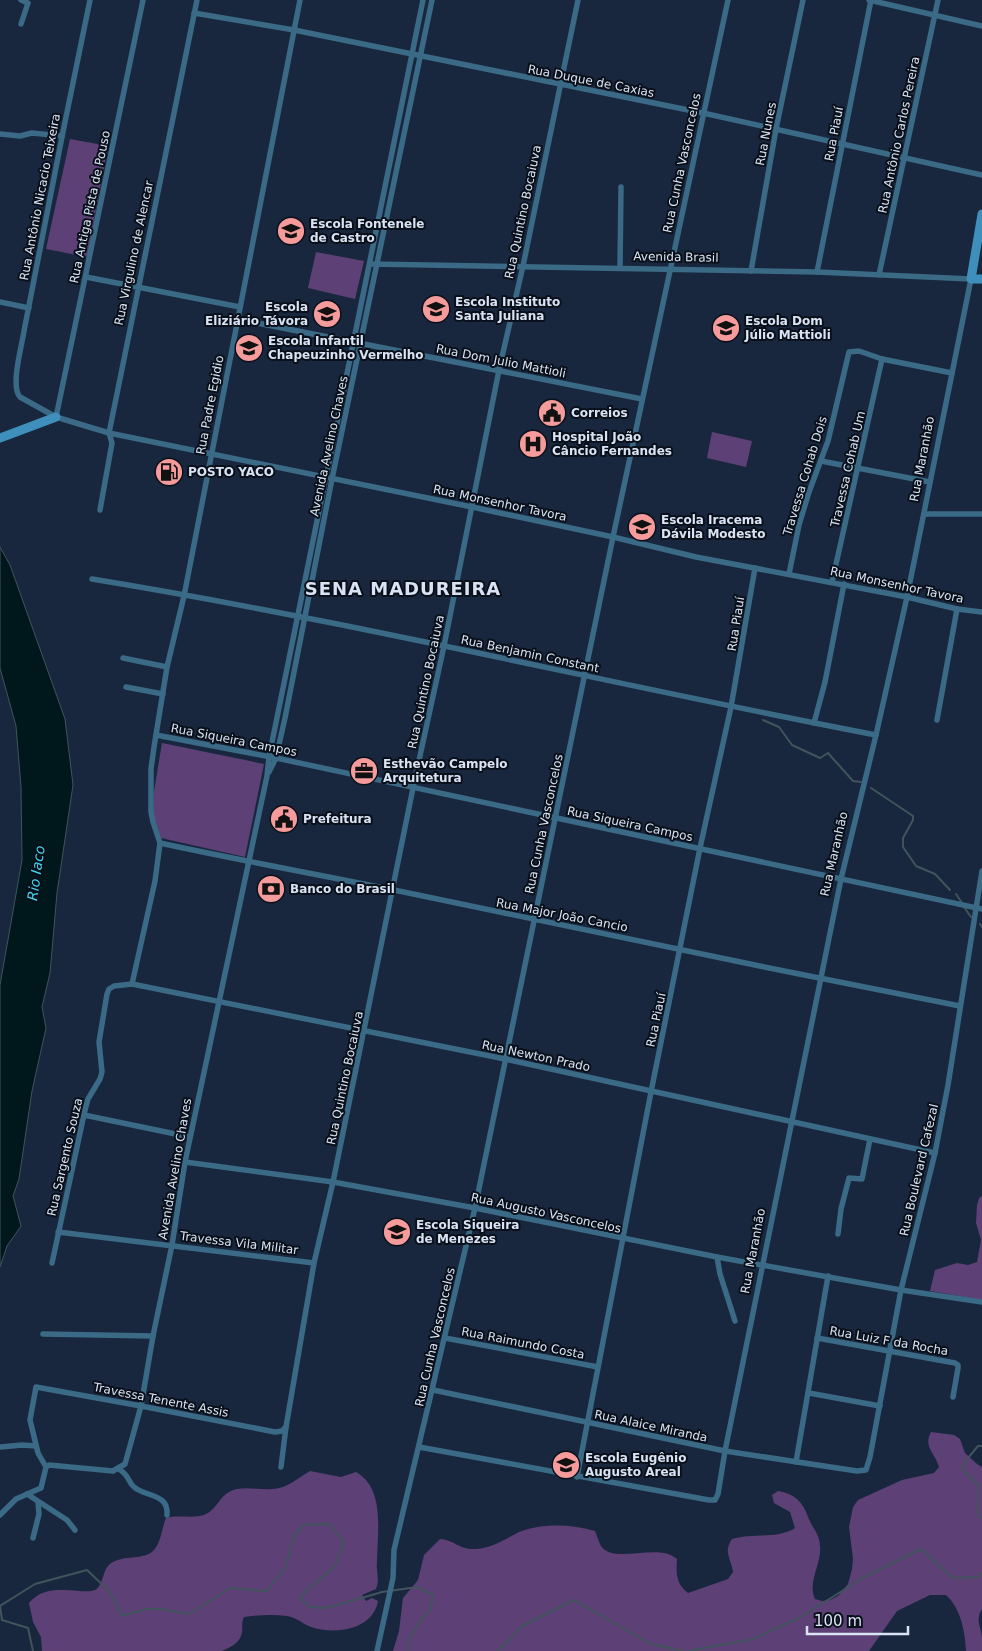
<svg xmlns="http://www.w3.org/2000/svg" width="982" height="1651" viewBox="0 0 982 1651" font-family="'DejaVu Sans',sans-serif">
  <rect width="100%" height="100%" fill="#18273e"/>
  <g fill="#5d4075">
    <polygon points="70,139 108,146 87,257 46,249"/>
    <polygon points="316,252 364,261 355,299 308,288"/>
    <polygon points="712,432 752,441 746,467 707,458"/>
    <polygon points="162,743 264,764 245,857 161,838 153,815 154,791"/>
    <polygon points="982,1196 982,1300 930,1291 935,1270 957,1263 968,1265 977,1262 981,1240 976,1223 977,1205 979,1198"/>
    <path d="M931,1432L954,1435L960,1439L965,1453L977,1464L982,1467V1609C975,1620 981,1626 982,1638C982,1642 982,1647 982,1651H966C965,1631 961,1609 946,1595H930L897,1611L869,1651H393L399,1631L403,1598L418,1580L424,1555L440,1539C455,1540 459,1550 476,1549C493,1548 505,1539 519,1532C542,1523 572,1524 595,1531C597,1536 599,1542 601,1546C614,1565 658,1542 677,1559C676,1574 676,1584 688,1593L728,1579L733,1572C731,1558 723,1552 732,1539C753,1532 776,1540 795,1528L790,1512L774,1503L772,1495L778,1491C795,1494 803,1502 808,1517C812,1528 819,1532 820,1546C822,1564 807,1581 815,1599L822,1601L830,1600L838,1596L848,1584L852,1569L853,1559L849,1527L853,1507L858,1500L902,1480L934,1473L939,1467C935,1453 923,1447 931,1432Z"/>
    <path d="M310,1471L341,1477L356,1472C386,1489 377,1534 377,1562C376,1573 380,1579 376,1589L362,1595L366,1601L372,1598L378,1601C373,1630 335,1635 311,1627C303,1624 296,1617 287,1616C273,1614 257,1615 244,1617C241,1623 243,1626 242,1632C241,1643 230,1647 222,1651H42L41,1637L33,1622L29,1603C43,1587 60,1590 79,1591C84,1591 90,1592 95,1590C104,1585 102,1570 110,1564C122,1554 145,1561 154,1550C161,1542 162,1528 166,1518C179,1514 196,1520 208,1513C220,1505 220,1493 237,1489C249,1487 260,1490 272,1489C286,1489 298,1478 310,1471Z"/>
  </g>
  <polygon fill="#00171c" stroke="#41545c" points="0,547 10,565 65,719 73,785 57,893 50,973 42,1007 46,1028 32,1091 19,1179 13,1196 21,1226 7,1246 0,1267 0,985 22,860 21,787 16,726 0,668"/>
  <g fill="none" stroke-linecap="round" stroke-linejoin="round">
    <g stroke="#41545c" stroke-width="2">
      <polyline points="763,720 779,727 792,745 820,758 828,753 853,781 861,782"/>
      <polyline points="871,788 913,816 913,820 903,838 903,847 916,866 935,874 950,890"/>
      <polyline points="956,894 962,903"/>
      <polyline points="964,907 971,917"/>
      <polyline points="980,924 982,927"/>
      <polyline points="982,1446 978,1446 968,1458 962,1469 979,1486 977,1512 982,1519"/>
      <polyline points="33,1651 28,1628 2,1620 0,1606 35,1584 87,1570 109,1591 122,1616 146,1609 161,1609 189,1614 231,1588 267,1591 286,1566 294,1536 304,1525 329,1524 344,1542 335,1566 300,1597 309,1607 327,1608 382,1592 417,1587 433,1595 430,1611 420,1621 408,1642 408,1651"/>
      <polyline points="498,1651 522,1626 574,1600 651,1644 684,1651"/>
      <polyline points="688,1651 753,1639 799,1618 861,1579 921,1549 953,1578 978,1577 982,1573"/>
    </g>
    <g stroke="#3a6a86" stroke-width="5.5">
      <polyline points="21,0 28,3 21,24"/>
      <path d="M90,0C67,110 45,221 24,331C22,346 10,386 20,397L56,417L109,433L472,507L613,537L696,557L907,597L957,609L982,612"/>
      <polyline points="869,0 982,26"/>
      <polyline points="194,13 294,30 703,113 982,175"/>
      <polyline points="0,134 20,136 32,133 62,136"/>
      <polyline points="370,264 817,272 971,279 907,597 876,735 841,879 725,1451 718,1494 715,1500 709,1500 419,1447"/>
      <polyline points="620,268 621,187"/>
      <polyline points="751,271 776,129 803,0"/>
      <polyline points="817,272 871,0"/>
      <polyline points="879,275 938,0"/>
      <polyline points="86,277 240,307"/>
      <polyline points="0,302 29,308"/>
      <polyline points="237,319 642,399"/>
      <polyline points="56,417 143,0"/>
      <polyline points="821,461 930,482"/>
      <polyline points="100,510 112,443 109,433 197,0"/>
      <polyline points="924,514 982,514"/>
      <polyline points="789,574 799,525 809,492 828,441 849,352 859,351 882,359 952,373"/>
      <path d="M92,579C355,622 614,685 876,735"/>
      <polyline points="832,582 882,359"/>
      <polyline points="123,658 167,667"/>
      <polyline points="126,687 163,694"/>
      <polyline points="937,720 957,609"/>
      <polyline points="814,723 825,682 844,584"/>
      <polyline points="156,735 276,758 982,909"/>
      <polyline points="269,772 276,758 285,718 332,479 432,0"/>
      <path d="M160,843C238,860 316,874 394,890C582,930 771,969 960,1006"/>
      <polyline points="132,984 155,881 160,843 153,822 151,812 151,769 154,747 167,667 184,596 300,0"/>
      <polyline points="84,1115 190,1137"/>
      <polyline points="185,1162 333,1182 475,1208 717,1257 901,1290 982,1302"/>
      <polyline points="58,1232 314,1263"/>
      <polyline points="838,1234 841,1209 849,1178 862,1179 870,1139"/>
      <polyline points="717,1257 720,1274 735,1321"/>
      <polyline points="52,1263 85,1110 88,1099 100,1079 102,1072 99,1042 107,994 109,989 114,986 132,984 505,1059 935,1153"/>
      <polyline points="43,1334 153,1336"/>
      <polyline points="445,1338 598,1367"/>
      <polyline points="817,1338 955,1363 958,1365 958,1368 953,1397"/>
      <polyline points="433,1390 725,1451 857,1471 866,1470 870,1457 901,1290 935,1153 948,1085 982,871"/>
      <polyline points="809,1393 880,1406"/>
      <polyline points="0,1447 22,1445 36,1446"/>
      <polyline points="796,1462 828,1276"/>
      <polyline points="46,1467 38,1453 30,1420 36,1387 141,1406 275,1432 282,1431 286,1427 314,1263 333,1182 413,788 444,646 499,370 523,266 578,0"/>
      <polyline points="281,1467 286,1427"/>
      <path d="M119,1469C130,1476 128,1482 134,1487C145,1497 169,1493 167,1515"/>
      <polyline points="577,1477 651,1092 700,848 731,707 755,568"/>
      <polyline points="27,1494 67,1520 75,1530"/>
      <path d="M0,1515L16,1499L41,1488L46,1467L49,1465L113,1471L125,1464L141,1406L153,1336L172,1245L185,1162L267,776L269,757C320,505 372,253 423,0"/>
      <polyline points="33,1538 39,1514 38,1502"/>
      <polyline points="377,1651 393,1578 394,1550 475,1208 613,537 728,0"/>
    </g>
    <g stroke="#3e8fbc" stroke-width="9">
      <polyline points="982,214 971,279 982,279"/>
      <polyline points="0,438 56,417"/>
    </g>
  </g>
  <defs>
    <symbol id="school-disc" viewBox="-11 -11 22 22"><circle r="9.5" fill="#f59b9b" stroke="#09101a"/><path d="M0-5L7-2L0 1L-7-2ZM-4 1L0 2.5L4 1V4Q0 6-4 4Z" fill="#111"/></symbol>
    <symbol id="civic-disc" viewBox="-11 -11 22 22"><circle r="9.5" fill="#f59b9b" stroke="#09101a"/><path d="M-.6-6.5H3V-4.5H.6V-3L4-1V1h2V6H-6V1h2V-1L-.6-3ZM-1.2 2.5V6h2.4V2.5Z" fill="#111"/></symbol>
    <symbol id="hospital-disc" viewBox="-11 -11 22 22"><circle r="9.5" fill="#f59b9b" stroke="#09101a"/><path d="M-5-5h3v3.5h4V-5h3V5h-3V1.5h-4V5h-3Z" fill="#111"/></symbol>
    <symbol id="fuel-disc" viewBox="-11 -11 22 22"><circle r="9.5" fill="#f59b9b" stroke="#09101a"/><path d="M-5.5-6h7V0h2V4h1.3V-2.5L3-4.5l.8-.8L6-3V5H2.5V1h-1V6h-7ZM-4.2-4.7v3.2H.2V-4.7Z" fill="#111"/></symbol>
    <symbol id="office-disc" viewBox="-11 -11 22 22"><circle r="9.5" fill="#f59b9b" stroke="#09101a"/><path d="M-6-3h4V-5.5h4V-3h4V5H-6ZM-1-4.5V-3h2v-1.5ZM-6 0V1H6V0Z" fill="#111"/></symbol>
    <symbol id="bank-disc" viewBox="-11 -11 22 22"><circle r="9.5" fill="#f59b9b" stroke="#09101a"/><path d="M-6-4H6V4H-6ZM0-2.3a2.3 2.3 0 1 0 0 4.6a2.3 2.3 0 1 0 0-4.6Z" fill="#111"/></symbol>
  </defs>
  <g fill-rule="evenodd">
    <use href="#school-disc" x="275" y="215" width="32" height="32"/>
    <use href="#school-disc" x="420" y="293" width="32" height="32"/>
    <use href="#school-disc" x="311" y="298" width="32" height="32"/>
    <use href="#school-disc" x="710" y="312" width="32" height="32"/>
    <use href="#school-disc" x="233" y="332" width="32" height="32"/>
    <use href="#civic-disc" x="536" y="397" width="32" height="32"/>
    <use href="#hospital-disc" x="517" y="428" width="32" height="32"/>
    <use href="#fuel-disc" x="153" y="456" width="32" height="32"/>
    <use href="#school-disc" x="626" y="511" width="32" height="32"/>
    <use href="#office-disc" x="348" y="755" width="32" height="32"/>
    <use href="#civic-disc" x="268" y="803" width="32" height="32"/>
    <use href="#bank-disc" x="255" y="873" width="32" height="32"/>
    <use href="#school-disc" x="381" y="1216" width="32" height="32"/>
    <use href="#school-disc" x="550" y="1449" width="32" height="32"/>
  </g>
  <g text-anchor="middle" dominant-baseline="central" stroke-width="4" stroke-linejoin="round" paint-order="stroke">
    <g font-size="12" fill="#d9e3f3" stroke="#09101a">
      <text transform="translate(591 81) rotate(11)">Rua Duque de Caxias</text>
      <text transform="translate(766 134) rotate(-79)">Rua Nunes</text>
      <text transform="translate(834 134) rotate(-79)">Rua Piauí</text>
      <text transform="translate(899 135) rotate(-78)">Rua Antônio Carlos Pereira</text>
      <text transform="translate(682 163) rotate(-78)">Rua Cunha Vasconcelos</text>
      <text transform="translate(40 197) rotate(-79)">Rua Antônio Nicacio Teixeira</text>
      <text transform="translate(90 207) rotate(-78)">Rua Antiga Pista de Pouso</text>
      <text transform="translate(523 212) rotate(-78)">Rua Quintino Bocaiuva</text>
      <text transform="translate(134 253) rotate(-78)">Rua Virgulino de Alencar</text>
      <text transform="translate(676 257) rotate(1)">Avenida Brasil</text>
      <text transform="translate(501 361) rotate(11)">Rua Dom Julio Mattioli</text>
      <text transform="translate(210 405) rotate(-79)">Rua Padre Egidio</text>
      <text transform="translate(329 446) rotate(-78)">Avenida Avelino Chaves</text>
      <text transform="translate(922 459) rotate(-79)">Rua Maranhão</text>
      <text transform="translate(848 469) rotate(-77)">Travessa Cohab Um</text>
      <text transform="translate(805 476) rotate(-73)">Travessa Cohab Dois</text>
      <text transform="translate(500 503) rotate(12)">Rua Monsenhor Tavora</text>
      <text transform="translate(897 585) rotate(12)">Rua Monsenhor Tavora</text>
      <text transform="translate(736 624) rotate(-81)">Rua Piauí</text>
      <text transform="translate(530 654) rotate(12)">Rua Benjamin Constant</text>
      <text transform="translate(426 682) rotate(-78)">Rua Quintino Bocaiuva</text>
      <text transform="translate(234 740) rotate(11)">Rua Siqueira Campos</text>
      <text transform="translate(544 824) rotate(-78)">Rua Cunha Vasconcelos</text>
      <text transform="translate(630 824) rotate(12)">Rua Siqueira Campos</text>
      <text transform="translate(834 854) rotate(-77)">Rua Maranhão</text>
      <text transform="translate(562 915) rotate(11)">Rua Major João Cancio</text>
      <text transform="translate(656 1020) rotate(-78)">Rua Piauí</text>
      <text transform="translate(536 1056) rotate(12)">Rua Newton Prado</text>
      <text transform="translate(345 1078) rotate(-78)">Rua Quintino Bocaiuva</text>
      <text transform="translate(65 1157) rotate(-77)">Rua Sargento Souza</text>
      <text transform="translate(175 1169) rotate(-80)">Avenida Avelino Chaves</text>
      <text transform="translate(919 1170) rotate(-77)">Rua Boulevard Cafezal</text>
      <text transform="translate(546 1213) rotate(12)">Rua Augusto Vasconcelos</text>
      <text transform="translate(239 1243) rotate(7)">Travessa Vila Militar</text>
      <text transform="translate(753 1251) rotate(-79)">Rua Maranhão</text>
      <text transform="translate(435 1337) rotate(-77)">Rua Cunha Vasconcelos</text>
      <text transform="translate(889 1341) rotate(10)">Rua Luiz F da Rocha</text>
      <text transform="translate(523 1343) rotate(11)">Rua Raimundo Costa</text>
      <text transform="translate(161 1400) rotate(11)">Travessa Tenente Assis</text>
      <text transform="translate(651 1426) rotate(12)">Rua Alaice Miranda</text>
    </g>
    <g font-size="12" font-weight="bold" fill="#d9e3f3" stroke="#09101a" text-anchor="start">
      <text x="310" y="224">Escola Fontenele<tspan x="310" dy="14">de Castro</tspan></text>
      <text x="455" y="302">Escola Instituto<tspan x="455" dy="14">Santa Juliana</tspan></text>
      <text x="308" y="307" text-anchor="end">Escola<tspan x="308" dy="14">Eliziário Távora</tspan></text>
      <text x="745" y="321">Escola Dom<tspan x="745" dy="14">Júlio Mattioli</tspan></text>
      <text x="268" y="341">Escola Infantil<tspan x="268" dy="14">Chapeuzinho Vermelho</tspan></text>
      <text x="571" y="413">Correios</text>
      <text x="552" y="437">Hospital João<tspan x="552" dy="14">Câncio Fernandes</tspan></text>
      <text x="188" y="472">POSTO YACO</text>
      <text x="661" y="520">Escola Iracema<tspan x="661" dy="14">Dávila Modesto</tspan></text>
      <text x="383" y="764">Esthevão Campelo<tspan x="383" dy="14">Arquitetura</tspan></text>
      <text x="303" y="819">Prefeitura</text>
      <text x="290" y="889">Banco do Brasil</text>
      <text x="416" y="1225">Escola Siqueira<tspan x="416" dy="14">de Menezes</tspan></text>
      <text x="585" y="1458">Escola Eugênio<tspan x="585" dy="14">Augusto Areal</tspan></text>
    </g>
    <g font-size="14" font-style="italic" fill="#45d4ed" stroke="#09101a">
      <text transform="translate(36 873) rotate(-82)">Rio Iaco</text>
    </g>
    <g font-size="18" font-weight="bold" letter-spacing="1" fill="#d9e3f3" stroke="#09101a">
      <text x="403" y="588">SENA MADUREIRA</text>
    </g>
  </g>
  <path d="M807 1626v8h101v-8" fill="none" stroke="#d9e3f3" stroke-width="2.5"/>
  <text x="814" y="1626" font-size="15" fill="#d9e3f3" stroke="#09101a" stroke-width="4" paint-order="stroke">100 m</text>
</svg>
